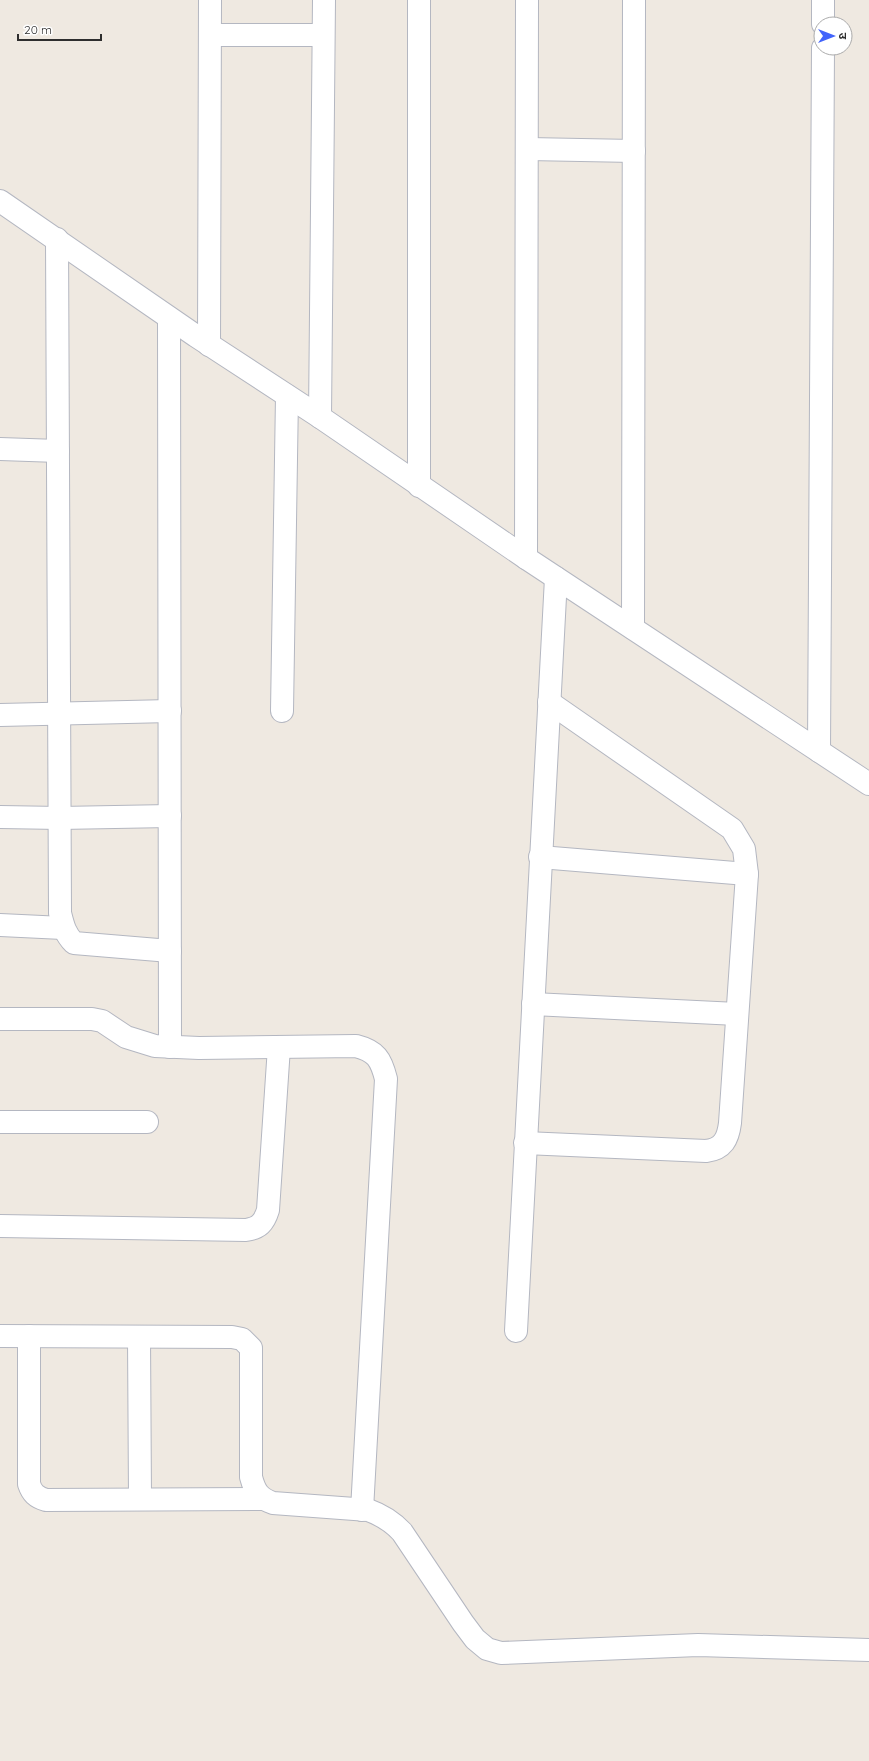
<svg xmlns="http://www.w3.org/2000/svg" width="869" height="1761" viewBox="0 0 869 1761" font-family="Quicksand,'Noto Sans Devanagari',sans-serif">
  <rect width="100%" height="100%" fill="#efe9e1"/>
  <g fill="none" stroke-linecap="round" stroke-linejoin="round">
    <defs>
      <g id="minor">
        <polyline points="419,0 419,486"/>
        <polyline points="823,24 823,0"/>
        <polyline points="210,35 323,35"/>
        <polyline points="528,149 634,151"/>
        <polyline points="0,201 196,336 320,417 526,558 869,784"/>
        <path d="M57,239L60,913C63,925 65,934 74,943L170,951"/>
        <polyline points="169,318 170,1047"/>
        <polyline points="209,345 210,0"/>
        <polyline points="320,417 324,0"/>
        <polyline points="0,449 58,451"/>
        <polyline points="526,558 527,0"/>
        <polyline points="633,628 634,0"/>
        <polyline points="282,711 287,396"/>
        <polyline points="0,715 170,711"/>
        <polyline points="819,751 823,48"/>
        <polyline points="0,817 60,818 170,816"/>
        <polyline points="540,857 747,874"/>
        <polyline points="0,925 63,928"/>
        <polyline points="533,1004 737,1014"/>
        <path d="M0,1019H92L102,1021L126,1037L155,1046L199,1048L356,1046C376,1051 381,1059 386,1079L362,1510"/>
        <polyline points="0,1122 147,1122"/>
        <path d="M525,1143L706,1151C723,1149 728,1139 730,1123L747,874L744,849L732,829L549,702"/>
        <path d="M0,1226L246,1230C259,1228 264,1223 268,1210L279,1047"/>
        <polyline points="516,1331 556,578"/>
        <path d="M0,1336L232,1337L242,1339L251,1348V1477C255,1492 259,1498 273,1503L368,1510C382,1515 392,1521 402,1532L463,1623L475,1639L487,1649L501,1653L698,1645L869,1650"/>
        <path d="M29,1336V1484C32,1493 36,1497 46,1500L262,1499"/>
        <polyline points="139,1337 140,1499"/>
      </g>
    </defs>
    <use href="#minor" stroke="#b4b7c1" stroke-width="24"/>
    <use href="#minor" stroke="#fff" stroke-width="22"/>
  </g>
  <g transform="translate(833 36) rotate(90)"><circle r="19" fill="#ffffff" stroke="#ababab"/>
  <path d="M0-3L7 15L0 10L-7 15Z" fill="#4264fb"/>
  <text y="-6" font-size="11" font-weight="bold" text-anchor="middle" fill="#2e2e2e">उ</text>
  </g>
  <path d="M18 34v6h83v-6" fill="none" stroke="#2e2e2e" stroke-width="2"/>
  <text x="24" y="34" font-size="12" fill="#2e2e2e" stroke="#ffffff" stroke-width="3" paint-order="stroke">20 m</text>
</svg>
